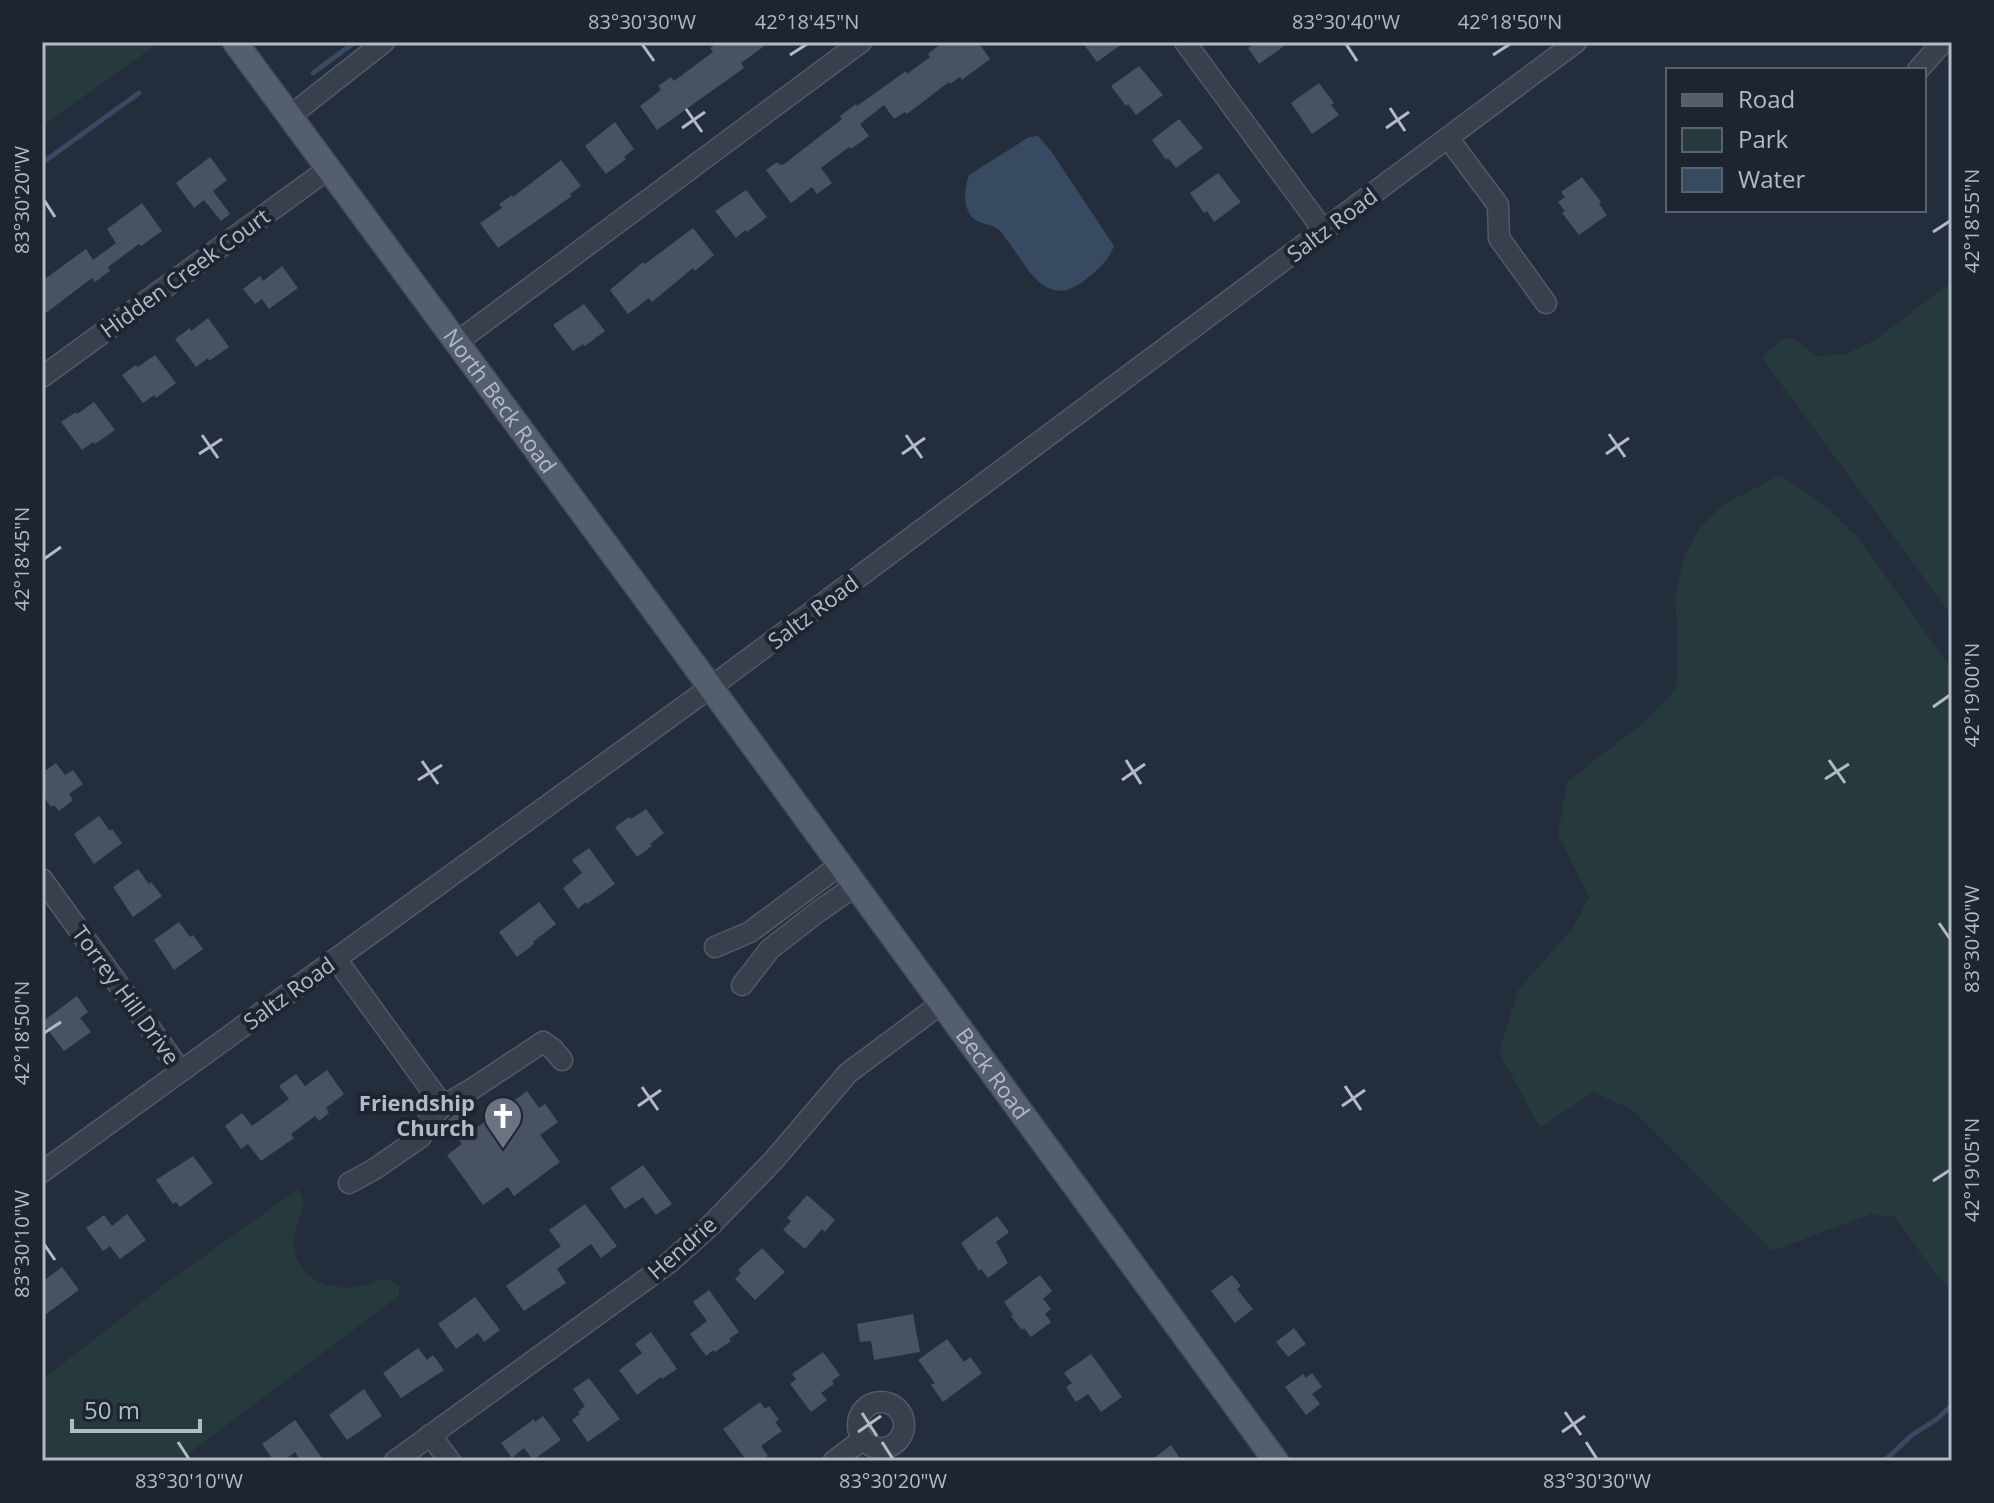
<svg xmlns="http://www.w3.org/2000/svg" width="1994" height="1503" viewBox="0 0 1994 1503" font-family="'Open Sans',sans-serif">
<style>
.green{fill:#26393c}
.water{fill:#384962}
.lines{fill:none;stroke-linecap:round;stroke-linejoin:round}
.stream{stroke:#384962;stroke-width:5}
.building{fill:#485262}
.minor-casing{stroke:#535a66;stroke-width:23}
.major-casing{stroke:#414954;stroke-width:27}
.minor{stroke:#37404c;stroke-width:20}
.major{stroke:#555e6c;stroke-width:24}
.ticks{fill:none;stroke:#b3bac7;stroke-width:3}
.labels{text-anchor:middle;stroke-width:8;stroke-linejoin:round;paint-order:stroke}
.street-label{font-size:22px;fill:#b3bac7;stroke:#1d2530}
.poi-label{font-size:22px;font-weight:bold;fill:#b3bac7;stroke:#1d2530;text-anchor:end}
.neatline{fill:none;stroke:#b3bac7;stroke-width:3}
.ticks-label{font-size:20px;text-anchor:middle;fill:#b3bac7}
</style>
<rect width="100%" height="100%" fill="#242d3b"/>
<g class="green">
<path d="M 42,42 L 160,42 L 42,126 Z"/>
<path d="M 1952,281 L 1952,616 L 1762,358 L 1781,340 L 1791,337 L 1817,356 L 1846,354 L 1877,339 Z"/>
<path d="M 1780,475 L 1824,505 L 1859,539 L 1952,670 L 1952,1293 L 1930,1266 L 1895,1217 L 1871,1214 L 1772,1251 L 1633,1110 L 1593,1092 L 1540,1128 L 1499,1052 L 1518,990 L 1573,928 L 1589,897 L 1558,834 L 1567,782 L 1640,725 L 1676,689 L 1678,642 L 1675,599 L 1684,556 L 1700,528 L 1723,505 Z"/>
<path d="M 298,1189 C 299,1192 303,1199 303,1201 C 303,1213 296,1226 294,1238 C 292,1260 307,1280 328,1285 C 348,1290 365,1287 383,1278 L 390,1280 L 399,1287 L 399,1296 L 179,1461 L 42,1461 L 42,1380 L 165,1284 Z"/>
</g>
<path class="water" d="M 1038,136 L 1051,151 L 1114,246 C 1108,262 1095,273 1081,283 C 1044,308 1027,266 1007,240 C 1004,237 1003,233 999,230 C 989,222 975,226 968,211 C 963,199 965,187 969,175 L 1029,137 Z"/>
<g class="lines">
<g class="stream">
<path d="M 313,73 L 355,42"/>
<path d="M 42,163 L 139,93"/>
<path d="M 1884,1461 L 1912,1435 L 1937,1419 L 1952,1405"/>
</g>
</g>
<g class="building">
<path d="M 719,42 L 770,42 L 741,63 L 744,68 L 657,130 L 640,106 L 661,90 L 658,86 L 671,77 L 674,81 L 713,52 L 710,48 Z"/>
<path d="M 943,42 L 978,42 L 990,59 L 962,80 L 960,77 L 950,84 L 949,82 L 907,114 L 905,112 L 894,119 L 884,105 L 860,124 L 869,136 L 851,149 L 849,147 L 821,168 L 832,183 L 817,194 L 812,187 L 791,203 L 766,170 L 777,162 L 780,165 L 782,164 L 783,165 L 842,119 L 840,116 L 856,104 L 857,106 L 906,71 L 907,74 L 930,57 L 928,54 Z"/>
<path d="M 1082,42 L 1125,42 L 1097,62 Z"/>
<path d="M 1256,42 L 1290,42 L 1259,64 L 1248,48 Z"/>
<path d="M 1139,66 L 1163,95 L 1136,115 L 1128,104 L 1126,106 L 1111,86 Z"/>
<path d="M 1319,83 L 1334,103 L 1331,105 L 1339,115 L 1312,134 L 1291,103 Z"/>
<path d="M 1179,119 L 1203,148 L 1176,168 L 1168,158 L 1166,160 L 1152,140 Z"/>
<path d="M 615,122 L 634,149 L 624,157 L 626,159 L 606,174 L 585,146 Z"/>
<path d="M 210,157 L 227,180 L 213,191 L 230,214 L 221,221 L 204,200 L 194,208 L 176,183 Z"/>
<path d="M 561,160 L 581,186 L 570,194 L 572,196 L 498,248 L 480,223 L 502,208 L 499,204 L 512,195 L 513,197 Z"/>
<path d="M 1218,173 L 1241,202 L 1214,222 L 1207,211 L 1204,213 L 1190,193 Z"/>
<path d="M 1582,177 L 1601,202 L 1599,204 L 1607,215 L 1579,235 L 1562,213 L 1565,211 L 1558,202 L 1565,197 L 1561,192 Z"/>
<path d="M 746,190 L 767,217 L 747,232 L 745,230 L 736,238 L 715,211 Z"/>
<path d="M 142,203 L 162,231 L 141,246 L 139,244 L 108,267 L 110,271 L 95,282 L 92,278 L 42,316 L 42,281 L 86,249 L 93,260 L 116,243 L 107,229 Z"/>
<path d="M 693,228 L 714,255 L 695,271 L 693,268 L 652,302 L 649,298 L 628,314 L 610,290 L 643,262 L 645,264 Z"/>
<path d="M 282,266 L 298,288 L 269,309 L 262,299 L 255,304 L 243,289 L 260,276 L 263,281 Z"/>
<path d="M 584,304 L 605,331 L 585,346 L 583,344 L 573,351 L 553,325 Z"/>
<path d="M 208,318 L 229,347 L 209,361 L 208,358 L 196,367 L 175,339 L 190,328 L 191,331 Z"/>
<path d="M 155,355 L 176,383 L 156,398 L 154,395 L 143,403 L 122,375 L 136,365 L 138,367 Z"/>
<path d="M 94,402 L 115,430 L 95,444 L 93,442 L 82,450 L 61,422 L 76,412 L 77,414 Z"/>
<path d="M 56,763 L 65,775 L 73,770 L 83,784 L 69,794 L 73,800 L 59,811 L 54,805 L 51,807 L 42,794 L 42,773 Z"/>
<path d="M 646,809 L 664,833 L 650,844 L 652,846 L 637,857 L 615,827 L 629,817 L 631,819 Z"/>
<path d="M 99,816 L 110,831 L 112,829 L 122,843 L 94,864 L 74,834 Z"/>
<path d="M 589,848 L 615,884 L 587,904 L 586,902 L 578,909 L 563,888 L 582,873 L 572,860 Z"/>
<path d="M 138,869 L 149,884 L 151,882 L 162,896 L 133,917 L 113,887 Z"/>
<path d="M 539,902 L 556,924 L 533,942 L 534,944 L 517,957 L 499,932 Z"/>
<path d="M 179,922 L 190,937 L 193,935 L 203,949 L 174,970 L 154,940 Z"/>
<path d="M 77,996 L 88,1012 L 80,1018 L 91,1032 L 64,1051 L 42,1022 Z"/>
<path d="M 327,1070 L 344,1094 L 326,1108 L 329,1113 L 319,1121 L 315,1116 L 291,1134 L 294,1138 L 261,1161 L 248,1144 L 241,1149 L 225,1126 L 242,1113 L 252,1126 L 289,1099 L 279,1086 L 296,1074 L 305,1086 Z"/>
<path d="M 527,1091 L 539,1108 L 545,1104 L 558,1122 L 540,1135 L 560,1162 L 514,1196 L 508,1187 L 483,1205 L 447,1155 L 462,1144 L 446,1121 L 458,1112 L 472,1131 Z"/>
<path d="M 193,1156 L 213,1183 L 180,1207 L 176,1202 L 173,1204 L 156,1180 Z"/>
<path d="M 643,1165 L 672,1204 L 656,1215 L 643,1197 L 625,1209 L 610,1188 Z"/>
<path d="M 807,1195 L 835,1220 L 825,1232 L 822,1229 L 805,1249 L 783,1230 L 791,1221 L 787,1218 Z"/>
<path d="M 585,1204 L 617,1246 L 601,1258 L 591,1244 L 557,1269 L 566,1283 L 524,1311 L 506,1286 L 561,1246 L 549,1230 Z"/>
<path d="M 127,1214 L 146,1240 L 120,1259 L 110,1246 L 103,1251 L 86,1228 L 104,1215 L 112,1226 Z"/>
<path d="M 997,1216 L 1009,1232 L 996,1242 L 1008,1263 L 988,1278 L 981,1269 L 979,1271 L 961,1243 Z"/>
<path d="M 762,1248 L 785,1272 L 755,1300 L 735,1279 L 741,1273 L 738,1270 Z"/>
<path d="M 62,1267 L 79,1290 L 42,1317 L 42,1282 Z"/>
<path d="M 1040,1275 L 1052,1291 L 1043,1299 L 1051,1309 L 1045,1314 L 1051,1322 L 1031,1337 L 1024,1328 L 1022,1330 L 1011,1316 L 1013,1315 L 1004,1302 Z"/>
<path d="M 1232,1275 L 1241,1286 L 1237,1289 L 1253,1309 L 1235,1323 L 1211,1291 Z"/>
<path d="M 709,1290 L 739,1332 L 729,1339 L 731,1341 L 715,1352 L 713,1350 L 706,1356 L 690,1334 L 707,1321 L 693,1302 Z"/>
<path d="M 475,1297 L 500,1330 L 484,1342 L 478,1333 L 456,1349 L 438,1324 Z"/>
<path d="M 913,1314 L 920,1352 L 874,1360 L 871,1341 L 860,1342 L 857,1324 Z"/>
<path d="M 1294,1328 L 1306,1344 L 1288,1357 L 1276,1342 Z"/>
<path d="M 651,1332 L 677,1369 L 662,1379 L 661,1377 L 637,1395 L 619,1370 L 642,1353 L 635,1344 Z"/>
<path d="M 947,1339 L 964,1362 L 970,1357 L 982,1373 L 943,1402 L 931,1385 L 935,1383 L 918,1360 Z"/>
<path d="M 418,1348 L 427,1360 L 433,1355 L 444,1370 L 401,1398 L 383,1373 Z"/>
<path d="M 823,1352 L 840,1375 L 832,1381 L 834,1384 L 821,1393 L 827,1400 L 811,1412 L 790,1384 L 796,1379 L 792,1374 Z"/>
<path d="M 1091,1354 L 1122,1397 L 1101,1412 L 1088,1394 L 1076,1402 L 1066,1387 L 1072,1383 L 1064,1373 Z"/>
<path d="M 1312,1373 L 1322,1387 L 1312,1394 L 1320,1404 L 1306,1415 L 1285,1387 L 1303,1374 L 1306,1378 Z"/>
<path d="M 589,1378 L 620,1419 L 588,1442 L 572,1420 L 580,1414 L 578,1412 L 585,1406 L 573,1389 Z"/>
<path d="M 364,1389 L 382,1416 L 347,1440 L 329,1415 Z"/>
<path d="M 760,1402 L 765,1409 L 769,1406 L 779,1420 L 775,1422 L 782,1431 L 761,1446 L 768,1456 L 760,1461 L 747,1461 L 723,1429 Z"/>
<path d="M 543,1416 L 561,1440 L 533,1460 L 524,1448 L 512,1458 L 501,1443 L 534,1419 L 535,1422 Z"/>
<path d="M 295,1420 L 324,1461 L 301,1461 L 295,1452 L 283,1461 L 274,1461 L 262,1444 Z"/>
<path d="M 1171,1445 L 1182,1461 L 1150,1461 Z"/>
</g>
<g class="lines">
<defs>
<g id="minor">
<path d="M 1185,42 L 1324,231"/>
<path d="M 1918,70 L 1943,42"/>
<path d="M 290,116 L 384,42"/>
<path d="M 1448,138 L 1498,205 L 1499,238 L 1546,303"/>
<path d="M 457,342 L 861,42"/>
<path d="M 42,377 L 328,169"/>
<path d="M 42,879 L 181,1071"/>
<path d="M 715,947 L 750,932 L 840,865"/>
<path d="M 336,959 L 443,1106"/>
<path d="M 742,985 L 770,949 L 819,911 L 855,886"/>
<path d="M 42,1172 L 711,687 L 1576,42"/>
<path d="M 349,1183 L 373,1170 L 421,1137 L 426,1123 L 443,1106 L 472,1089 L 543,1042 L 553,1049 L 562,1060"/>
<circle cx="881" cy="1425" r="23"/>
<path d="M 430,1435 L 450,1461"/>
<path d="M 395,1461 L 670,1262 L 711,1225 L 774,1160 L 848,1073 L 942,1003"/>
<path d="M 834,1461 L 862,1440"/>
</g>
<g id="major">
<path id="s1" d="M 235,42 L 638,588 L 1276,1461"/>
</g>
</defs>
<use href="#minor" class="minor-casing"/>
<use href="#major" class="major-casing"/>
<use href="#minor" class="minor"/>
<use href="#major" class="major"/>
</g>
<path class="ticks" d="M 642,44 L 654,61M 1346,44 L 1357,61M 790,55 L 807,44M 1493,55 L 1510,44M 1390,108 L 1405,131M 686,109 L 702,132M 682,128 L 705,112M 1386,128 L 1409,112M 44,200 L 55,217M 1933,232 L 1950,221M 1609,434 L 1625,457M 202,435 L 218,458M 906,435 L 922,458M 199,454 L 222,439M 902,454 L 925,438M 1606,454 L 1629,438M 44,559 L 61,547M 1933,707 L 1950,695M 1126,760 L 1141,784M 1829,760 L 1845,783M 422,761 L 438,784M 1825,779 L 1849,764M 418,780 L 442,765M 1122,780 L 1145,764M 1939,923 L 1950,939M 44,1033 L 61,1022M 1345,1086 L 1361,1110M 642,1087 L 658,1110M 638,1106 L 661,1090M 1342,1106 L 1365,1090M 1933,1181 L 1950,1170M 44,1244 L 55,1260M 1565,1412 L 1581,1435M 862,1413 L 877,1436M 858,1432 L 881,1416M 1562,1432 L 1585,1416M 178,1442 L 189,1459M 882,1442 L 893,1459M 1586,1442 L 1597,1459"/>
<defs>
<symbol id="church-pin" viewBox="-11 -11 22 30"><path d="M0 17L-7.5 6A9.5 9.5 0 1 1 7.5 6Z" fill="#6b7280" stroke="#1d2530"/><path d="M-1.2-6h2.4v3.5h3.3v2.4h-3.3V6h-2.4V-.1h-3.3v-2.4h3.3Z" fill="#fff"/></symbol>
</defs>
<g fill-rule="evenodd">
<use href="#church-pin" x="481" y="1094" width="44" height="60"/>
</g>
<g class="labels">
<g class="street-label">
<text transform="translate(1332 225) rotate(-37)" y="8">Saltz Road</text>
<text transform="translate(185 273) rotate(-36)" y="8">Hidden Creek Court</text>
<text dy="8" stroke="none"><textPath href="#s1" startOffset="446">North Beck Road</textPath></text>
<text transform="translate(813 612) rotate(-37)" y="8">Saltz Road</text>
<text transform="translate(289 993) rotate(-36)" y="8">Saltz Road</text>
<text transform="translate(126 995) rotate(54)" y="8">Torrey Hill Drive</text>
<text dy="8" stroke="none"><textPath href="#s1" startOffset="1280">Beck Road</textPath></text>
<text transform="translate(682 1248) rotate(-41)" y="8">Hendrie</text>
</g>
<g class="poi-label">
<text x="475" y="1111">Friendship<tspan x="475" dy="25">Church</tspan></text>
</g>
</g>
<rect width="1994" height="1503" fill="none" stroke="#1d2530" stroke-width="88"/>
<rect x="1666" y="68" width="260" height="144" fill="#1d2530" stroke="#59616c" stroke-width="2"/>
<rect x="1682" y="94" width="40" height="12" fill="#555e6c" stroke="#59616c" stroke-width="2"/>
<text x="1738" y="108" font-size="24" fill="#b3bac7">Road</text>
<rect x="1682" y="128" width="40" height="24" fill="#26393c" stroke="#59616c" stroke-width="2"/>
<text x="1738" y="148" font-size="24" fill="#b3bac7">Park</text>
<rect x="1682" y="168" width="40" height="24" fill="#384962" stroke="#59616c" stroke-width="2"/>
<text x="1738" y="188" font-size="24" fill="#b3bac7">Water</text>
<path d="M72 1419v12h128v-12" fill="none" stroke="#b3bac7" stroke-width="4"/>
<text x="84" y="1419" font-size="24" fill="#b3bac7" stroke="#1d2530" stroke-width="6" paint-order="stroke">50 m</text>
<rect x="44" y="44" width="1906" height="1415" class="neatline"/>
<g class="ticks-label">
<text x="642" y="29">83°30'30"W</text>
<text x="807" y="29">42°18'45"N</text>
<text x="1346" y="29">83°30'40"W</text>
<text x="1510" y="29">42°18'50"N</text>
<text transform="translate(22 200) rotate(-90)" y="7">83°30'20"W</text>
<text transform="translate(1972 221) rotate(-90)" y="7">42°18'55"N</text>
<text transform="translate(22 559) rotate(-90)" y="7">42°18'45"N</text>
<text transform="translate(1972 695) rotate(-90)" y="7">42°19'00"N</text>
<text transform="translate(1972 939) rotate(-90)" y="7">83°30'40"W</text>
<text transform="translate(22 1033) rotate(-90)" y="7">42°18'50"N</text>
<text transform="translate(1972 1170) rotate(-90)" y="7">42°19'05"N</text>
<text transform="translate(22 1244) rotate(-90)" y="7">83°30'10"W</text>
<text x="189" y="1488">83°30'10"W</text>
<text x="893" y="1488">83°30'20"W</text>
<text x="1597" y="1488">83°30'30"W</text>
</g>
</svg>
